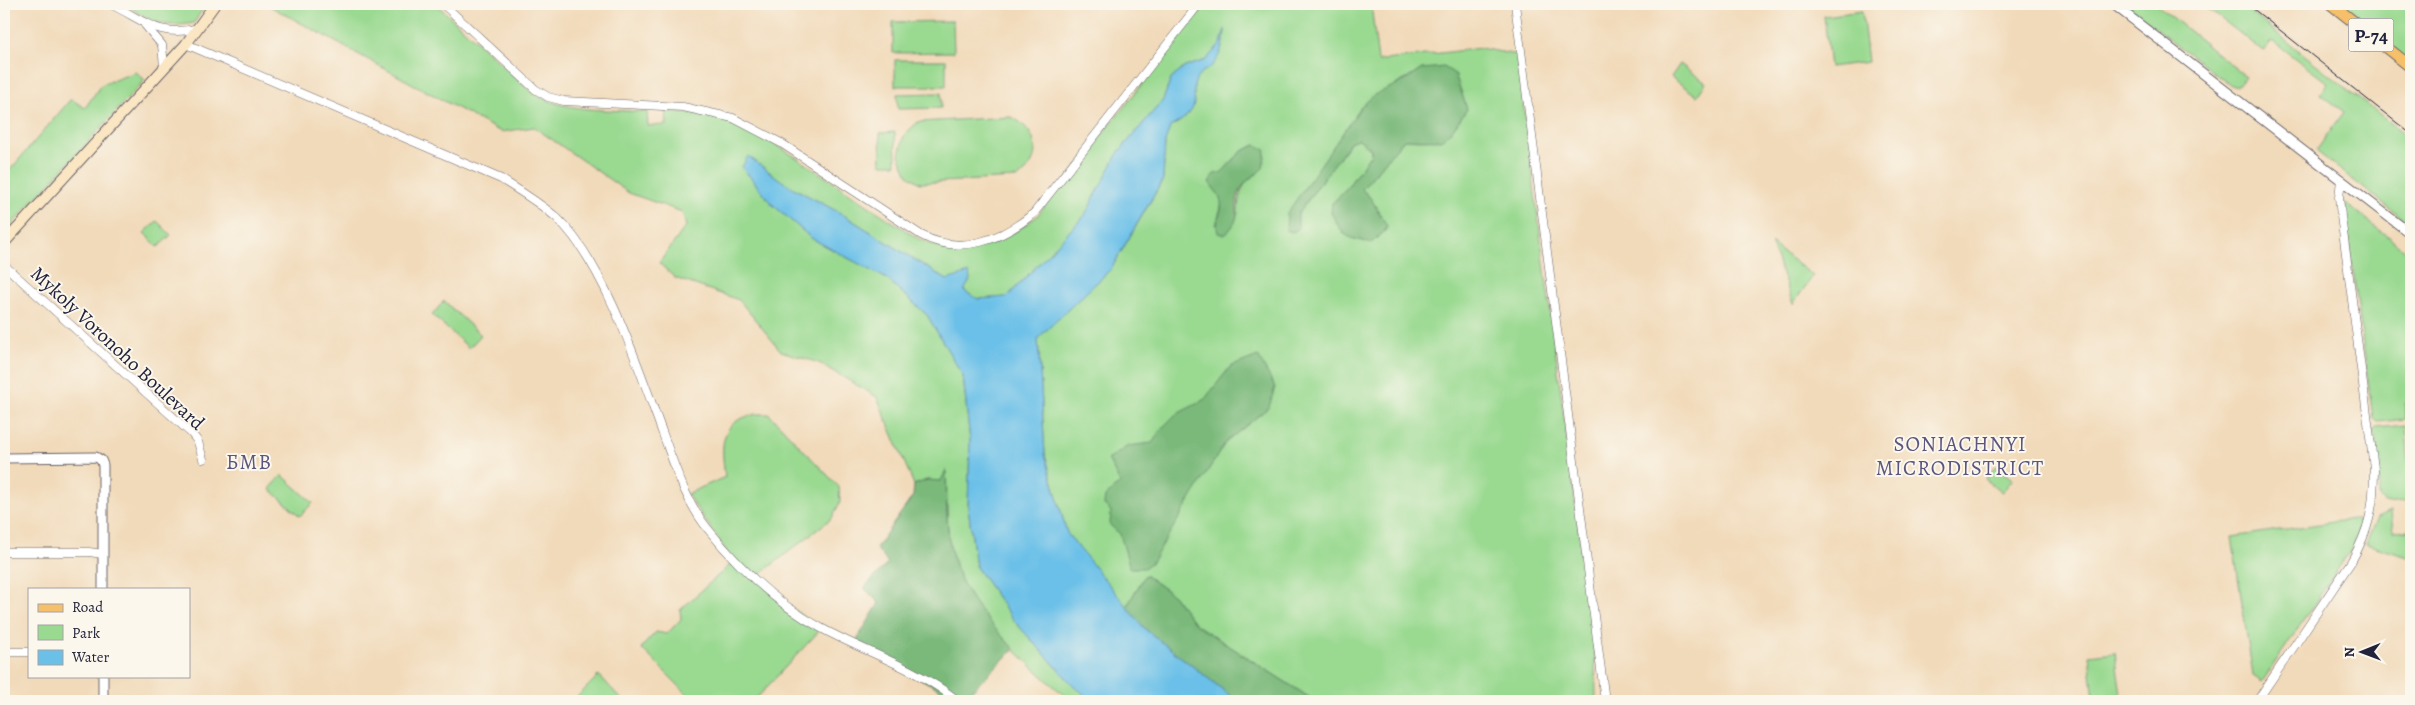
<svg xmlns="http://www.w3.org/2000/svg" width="2415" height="705" viewBox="0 0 2415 705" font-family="Alegreya,serif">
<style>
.green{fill:#99d990;stroke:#5e7e66;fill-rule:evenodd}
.forest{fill:#7ab97a;stroke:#4e6e5a}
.water{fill:#6bc0e8;stroke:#467192}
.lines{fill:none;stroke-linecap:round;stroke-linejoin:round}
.minor-casing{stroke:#6a6267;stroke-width:9}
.tertiary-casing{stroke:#6a6267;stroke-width:11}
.secondary-casing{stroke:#6a6267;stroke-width:12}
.primary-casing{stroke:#6a6267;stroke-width:13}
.minor{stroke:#fff;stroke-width:8}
.tertiary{stroke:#fff;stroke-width:9}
.secondary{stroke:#fbe6c4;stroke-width:10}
.primary{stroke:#f6c06b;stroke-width:11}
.tram{stroke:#22223b;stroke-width:1}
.labels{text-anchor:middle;stroke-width:4;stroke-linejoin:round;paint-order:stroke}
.shield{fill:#fbf7ec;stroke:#636270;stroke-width:1}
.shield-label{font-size:19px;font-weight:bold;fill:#22223b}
.street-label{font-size:20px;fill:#22223b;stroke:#fbf7ec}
.neighbourhood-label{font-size:21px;letter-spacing:1px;fill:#5c567f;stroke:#fbf7ec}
</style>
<rect width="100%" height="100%" fill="#fbf7ec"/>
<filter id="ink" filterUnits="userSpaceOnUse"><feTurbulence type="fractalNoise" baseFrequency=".02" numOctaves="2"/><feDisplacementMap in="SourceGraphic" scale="10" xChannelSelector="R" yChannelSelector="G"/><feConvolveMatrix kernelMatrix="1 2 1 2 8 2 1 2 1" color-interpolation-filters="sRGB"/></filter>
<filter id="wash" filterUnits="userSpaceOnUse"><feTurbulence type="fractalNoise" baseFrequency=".0096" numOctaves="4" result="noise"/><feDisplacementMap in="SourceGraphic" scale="20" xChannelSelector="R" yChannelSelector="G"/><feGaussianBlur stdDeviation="1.12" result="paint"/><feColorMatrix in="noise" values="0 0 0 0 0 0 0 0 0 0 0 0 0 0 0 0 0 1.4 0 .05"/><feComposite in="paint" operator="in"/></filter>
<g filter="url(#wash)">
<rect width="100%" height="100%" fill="#f1daba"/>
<g class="green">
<path d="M 125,4 L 206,4 L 194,23 C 162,29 150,21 125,4 Z"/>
<path d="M 266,4 L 436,4 L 533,93 C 566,113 609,109 647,112 L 648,126 L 667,125 L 666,112 C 728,108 784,149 833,182 C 861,201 890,220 919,239 C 960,260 1004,243 1037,216 L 1206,4 L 1371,4 L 1378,61 L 1480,48 L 1517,55 L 1595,656 L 1596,701 L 1315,701 L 1195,624 L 1173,595 L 1145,575 L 1126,608 L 1067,533 L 1045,454 L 1038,338 L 1111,269 L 1163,180 L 1165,142 L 1170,127 C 1211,106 1183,93 1200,74 C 1203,71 1207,70 1210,67 C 1219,59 1221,44 1225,32 L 1221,43 L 1206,60 L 1185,67 L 1171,79 L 1163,100 L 1118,153 L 1085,215 L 1007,297 L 978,299 L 964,291 L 970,280 L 947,280 L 842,214 L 786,184 L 748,157 L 742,167 L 772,204 L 811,238 L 887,279 L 927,315 L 963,376 L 970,441 L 968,507 L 976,567 L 1015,622 L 1072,684 L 1092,701 L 1070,701 C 1026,660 971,619 953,559 C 945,531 948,499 946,471 L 941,481 L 927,480 L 914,485 L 877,397 L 819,363 L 781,351 L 739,300 L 675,278 L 659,263 L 686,226 L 682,212 L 629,193 L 534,127 L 501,132 ZM 1422,69 L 1455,74 L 1467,109 C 1447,139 1440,142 1404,139 L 1362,189 L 1371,199 L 1387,226 L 1385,231 L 1370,243 C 1343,237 1336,231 1332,203 L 1344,192 L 1371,154 L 1371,150 L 1359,139 L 1351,141 L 1298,214 L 1360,108 C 1378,92 1402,83 1422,69 ZM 1256,145 L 1257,174 C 1241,183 1238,196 1238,214 L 1216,225 L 1222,203 L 1219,194 L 1222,172 L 1242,151 Z"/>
<path d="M 2125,4 L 2156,4 L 2245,76 L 2237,86 L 2231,86 Z"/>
<path d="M 2202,4 L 2240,4 L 2411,139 L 2411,225 L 2316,151 L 2344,112 L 2321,94 L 2328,83 L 2272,41 L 2263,51 Z"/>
<path d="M 2331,4 L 2411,4 L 2411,67 Z"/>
<path d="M 1862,11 L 1868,62 L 1830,67 L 1824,16 Z"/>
<path d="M 953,21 L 954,52 L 893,53 L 893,22 Z"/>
<rect x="895" y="60" width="51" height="26"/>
<path d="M 1680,64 L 1706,83 L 1697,96 L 1671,77 Z"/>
<path d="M 136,72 L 145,80 L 4,233 L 4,177 L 71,99 L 85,108 L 101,85 Z"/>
<path d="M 941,93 L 941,108 L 898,109 L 897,94 Z"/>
<path d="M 1011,117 C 1038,129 1045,161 1017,178 L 920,183 L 908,175 L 899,155 L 904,135 L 918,122 Z"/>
<path d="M 895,132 L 896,164 L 881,164 L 880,133 Z"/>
<path d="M 2344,202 L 2411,255 L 2411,401 L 2405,402 L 2406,419 L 2378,422 L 2373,418 Z"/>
<path d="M 157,221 L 171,235 L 158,247 L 144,233 Z"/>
<path d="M 1771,243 L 1813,276 L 1793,304 Z"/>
<path d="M 444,301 L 481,335 L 469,348 L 432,315 Z"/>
<path d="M 757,414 L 769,414 L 839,487 L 840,502 L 832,518 L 754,579 L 727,552 L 687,494 L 725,477 C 721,445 718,421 757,414 Z"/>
<path d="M 2406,425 L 2411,501 L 2388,504 L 2383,502 L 2379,497 L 2379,467 L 2374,431 L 2377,428 Z"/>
<path d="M 1996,466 L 2013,479 L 2002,492 L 1985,479 Z"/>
<path d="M 282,475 L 313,503 L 300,516 L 270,489 Z"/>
<path d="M 2391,511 L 2393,531 L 2411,530 L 2411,558 L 2366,544 L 2377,517 Z"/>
<path d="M 2353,519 L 2361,522 L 2354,545 L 2262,682 L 2253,676 L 2232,537 Z"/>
<path d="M 732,563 L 737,564 L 820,630 L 754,701 L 694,701 L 641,648 L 656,632 L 667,634 L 681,619 L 680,610 Z"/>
<path d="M 2115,652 L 2121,695 L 2094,699 L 2089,655 Z"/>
<path d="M 599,675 L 623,701 L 573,701 Z"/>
</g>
<g class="forest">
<path d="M 1444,67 L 1455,74 L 1467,109 L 1451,132 L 1441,140 L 1404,139 L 1362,189 L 1371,199 L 1387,226 L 1385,231 L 1371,243 L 1351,238 L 1343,233 L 1331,213 L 1332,203 L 1344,192 L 1371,154 L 1371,149 L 1359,139 L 1351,141 L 1302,208 L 1298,214 L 1298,229 L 1293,232 L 1286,230 L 1287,213 L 1360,108 L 1374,95 L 1406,80 L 1422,69 Z"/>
<path d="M 1256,145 L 1266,150 L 1263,168 C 1255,176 1245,180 1240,191 C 1231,210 1246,214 1225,235 L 1218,233 C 1214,221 1223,213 1221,202 C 1220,194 1213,189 1209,182 L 1214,174 L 1222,172 L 1242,151 Z"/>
<path d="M 1258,356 L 1275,387 L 1269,407 L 1225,443 L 1152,562 L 1144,568 L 1130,568 L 1120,534 L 1110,525 L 1111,511 L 1104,505 L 1105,497 L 1120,483 L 1108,459 L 1128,446 L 1152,443 L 1164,426 L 1175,415 L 1204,400 L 1230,367 Z"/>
<path d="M 946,470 C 947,499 945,530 953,558 C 963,595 989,622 1014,649 L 961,701 L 855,643 L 879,603 L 864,588 L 888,563 L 876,548 L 913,496 L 914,485 L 927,480 L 941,481 Z"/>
<path d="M 1145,575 L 1173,595 L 1195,624 L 1315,701 L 1237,701 L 1145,629 L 1126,608 Z"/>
</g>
<path class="water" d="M 1225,29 C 1224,43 1221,57 1210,68 C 1207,70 1202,71 1200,74 C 1183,94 1212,105 1170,127 L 1165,142 L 1163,179 L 1111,269 L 1038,338 L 1045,454 L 1067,533 L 1145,629 L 1237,701 L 1092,701 L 1072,684 L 1015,622 L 976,567 L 968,507 L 970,441 L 963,376 L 927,315 L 887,279 L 811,238 L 772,204 L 742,167 L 748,156 L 786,184 L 842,214 L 947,280 L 969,273 L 970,280 L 964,291 L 978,299 L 1007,297 L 1085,215 L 1118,153 L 1163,100 L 1171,79 L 1185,67 L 1206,60 L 1221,43 Z"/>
</g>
<g filter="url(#ink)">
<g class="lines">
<defs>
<g id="minor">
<path d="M 110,4 C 143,19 158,39 198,28"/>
<path d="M 443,4 L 535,89 L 548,97 L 564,101 L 683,107 L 733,118 L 781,143 L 921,235 C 960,256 1002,240 1034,213 L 1199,4"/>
<path d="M 1515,4 L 1605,701"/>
<path d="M 145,25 L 162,45 L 164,67"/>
<path d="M 186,44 L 501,179 C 520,191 540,203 557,218 C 605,263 640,372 663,434 C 675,467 686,502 708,529 C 740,569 777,604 821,628 C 867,653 917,668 958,701"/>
<path d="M 4,265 L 192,434 L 198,442 L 203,459"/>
<path d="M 4,552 L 89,552 L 103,554"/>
<path d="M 4,652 L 29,652"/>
<path d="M 2257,701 L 2351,562 C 2370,529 2374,506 2374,468 L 2341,216 L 2339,197 L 2341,180"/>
</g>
<g id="tertiary">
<path d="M 2113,4 L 2411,234"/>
<path d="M 4,458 L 96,457 L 101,460 L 103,465 L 103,589"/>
<path d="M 103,701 L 103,676"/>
</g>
<path id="secondary" d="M 4,243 L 186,44 L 215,4"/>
<path id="primary" d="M 2331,4 L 2411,67"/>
</defs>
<use href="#minor" class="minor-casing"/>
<use href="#tertiary" class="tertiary-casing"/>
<use href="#secondary" class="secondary-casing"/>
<use href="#primary" class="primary-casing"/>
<use href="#minor" class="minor"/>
<use href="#tertiary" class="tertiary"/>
<use href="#secondary" class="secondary"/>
<use href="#primary" class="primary"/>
<path class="tram" d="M 2247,4 L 2411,134"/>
</g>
</g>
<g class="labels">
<rect class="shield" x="2348.5" y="18.5" width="45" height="33" rx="4"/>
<g class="shield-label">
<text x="2371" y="42">Р-74</text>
</g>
<g class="street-label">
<text transform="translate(118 348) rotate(43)" y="7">Mykoly Voronoho Boulevard</text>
</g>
<g class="neighbourhood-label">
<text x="1960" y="451">SONIACHNYI<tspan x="1960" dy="24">MICRODISTRICT</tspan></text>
<text x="249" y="469">БМВ</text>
</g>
</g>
<rect width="2415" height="705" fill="none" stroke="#fbf7ec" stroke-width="20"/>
<rect x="28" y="588" width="162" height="90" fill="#fbf7ec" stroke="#a4a2a5"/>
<rect x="38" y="604" width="25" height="8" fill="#f6c06b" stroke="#a4a2a5"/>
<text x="72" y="612" font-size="15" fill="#22223b">Road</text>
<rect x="38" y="625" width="25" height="15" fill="#99d990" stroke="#a4a2a5"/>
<text x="72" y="638" font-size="15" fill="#22223b">Park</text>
<rect x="38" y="650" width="25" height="15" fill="#6bc0e8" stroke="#a4a2a5"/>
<text x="72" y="662" font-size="15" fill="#22223b">Water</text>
<g transform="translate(2362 652) rotate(269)" stroke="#fbf7ec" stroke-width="4" paint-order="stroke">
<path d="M0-4L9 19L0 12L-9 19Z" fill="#22223b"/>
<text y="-8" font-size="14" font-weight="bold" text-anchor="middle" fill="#22223b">N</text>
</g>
</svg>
